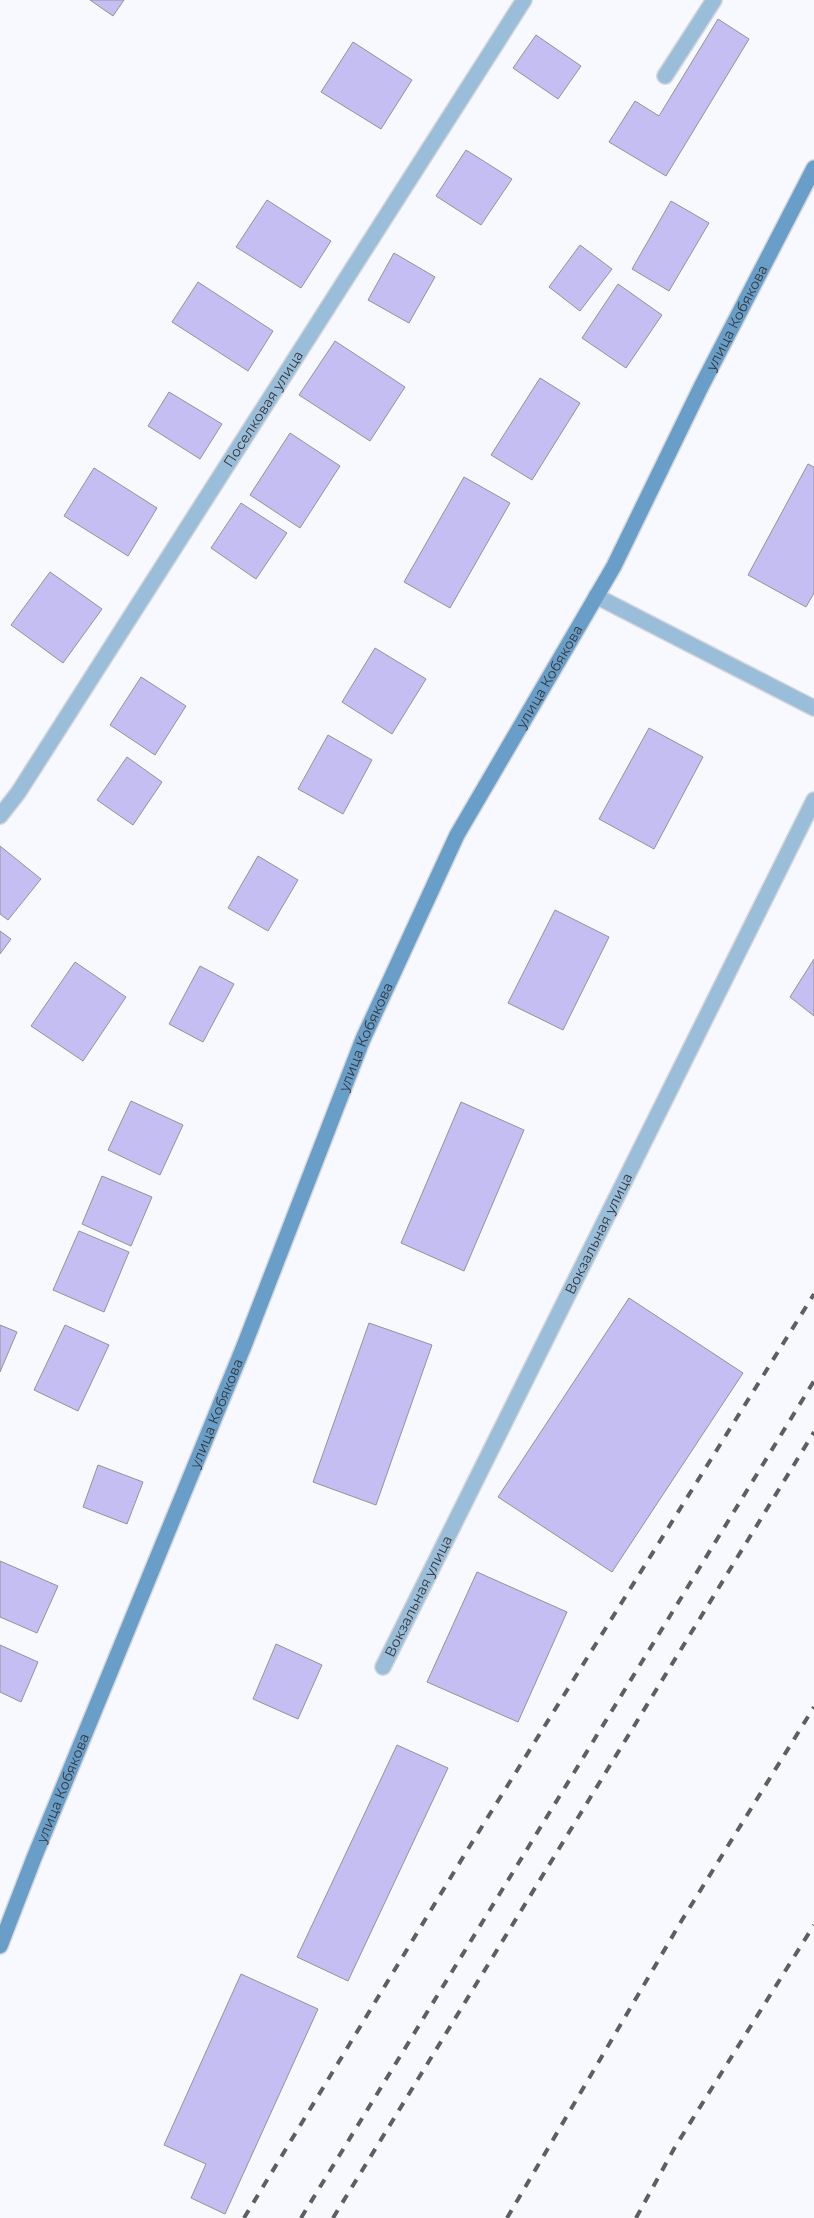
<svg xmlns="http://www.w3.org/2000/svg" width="814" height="2218" viewBox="0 0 814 2218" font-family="Montserrat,sans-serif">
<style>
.building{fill:#c4bef3;stroke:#939398}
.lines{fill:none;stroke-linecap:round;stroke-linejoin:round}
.lane-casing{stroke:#d4d6db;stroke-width:18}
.street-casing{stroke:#d4d6db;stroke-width:18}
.secondary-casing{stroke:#d4d6db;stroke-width:18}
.lane{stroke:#9abdd9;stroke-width:15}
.street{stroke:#9abdd9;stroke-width:15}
.secondary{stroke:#699ec8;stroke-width:15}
.rail{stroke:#5e5f62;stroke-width:4;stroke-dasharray:9 9;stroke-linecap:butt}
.labels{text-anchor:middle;stroke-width:4;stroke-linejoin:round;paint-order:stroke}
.street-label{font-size:14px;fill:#363739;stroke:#fff}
</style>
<rect width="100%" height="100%" fill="#f7f9fe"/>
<g class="building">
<path d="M 90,0 L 124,0 L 113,16 Z"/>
<path d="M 718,19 L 749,39 L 666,176 L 609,142 L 635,101 L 659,116 Z"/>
<path d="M 536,35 L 581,66 L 558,99 L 513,68 Z"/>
<path d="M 353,42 L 412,80 L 381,129 L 321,92 Z"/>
<path d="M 466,150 L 512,179 L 481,225 L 436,196 Z"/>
<path d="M 267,200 L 331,241 L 301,288 L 236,247 Z"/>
<path d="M 671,201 L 709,223 L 669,291 L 632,269 Z"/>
<path d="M 580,245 L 612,269 L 580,311 L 549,287 Z"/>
<path d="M 394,253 L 435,277 L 409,323 L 368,300 Z"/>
<path d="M 198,282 L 273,331 L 248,371 L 172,322 Z"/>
<path d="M 618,284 L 662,315 L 626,368 L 582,338 Z"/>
<path d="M 335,341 L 405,387 L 370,441 L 299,395 Z"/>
<path d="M 540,378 L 580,403 L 532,480 L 491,455 Z"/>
<path d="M 169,392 L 222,424 L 200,459 L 148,426 Z"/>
<path d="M 290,433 L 340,466 L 300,528 L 250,495 Z"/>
<path d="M 808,464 L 814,467 L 814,593 L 806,607 L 748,575 Z"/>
<path d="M 94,468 L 157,508 L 128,556 L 64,516 Z"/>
<path d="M 464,477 L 510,503 L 450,608 L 404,582 Z"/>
<path d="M 241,503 L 287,533 L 256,579 L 211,548 Z"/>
<path d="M 50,572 L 102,609 L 63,663 L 11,625 Z"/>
<path d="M 375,648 L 426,679 L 392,734 L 342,702 Z"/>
<path d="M 141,677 L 186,706 L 155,755 L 110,725 Z"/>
<path d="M 649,728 L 703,757 L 654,849 L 599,819 Z"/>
<path d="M 328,735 L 372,760 L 343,814 L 298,789 Z"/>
<path d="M 127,757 L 162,782 L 133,825 L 97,800 Z"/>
<path d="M 0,846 L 41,879 L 8,920 L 0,914 Z"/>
<path d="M 258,856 L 298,880 L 268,931 L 228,908 Z"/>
<path d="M 555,910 L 609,937 L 563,1030 L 508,1003 Z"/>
<path d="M 0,931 L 11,939 L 0,954 Z"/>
<path d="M 814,959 L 814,1016 L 790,997 Z"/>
<path d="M 75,962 L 126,997 L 83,1061 L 31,1026 Z"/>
<path d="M 200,966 L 234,984 L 203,1042 L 169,1024 Z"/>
<path d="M 131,1101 L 183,1125 L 160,1175 L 108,1150 Z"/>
<path d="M 461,1102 L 524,1130 L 464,1271 L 401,1243 Z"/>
<path d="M 102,1176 L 152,1197 L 131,1246 L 82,1224 Z"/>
<path d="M 79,1231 L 129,1252 L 104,1312 L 53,1290 Z"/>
<path d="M 629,1298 L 743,1373 L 612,1572 L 498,1497 Z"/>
<path d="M 369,1323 L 432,1345 L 376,1505 L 313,1482 Z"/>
<path d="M 0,1325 L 17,1332 L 0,1372 Z"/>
<path d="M 65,1325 L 109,1345 L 78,1411 L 34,1390 Z"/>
<path d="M 98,1465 L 143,1482 L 127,1524 L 83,1507 Z"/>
<path d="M 0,1561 L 58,1586 L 37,1633 L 0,1617 Z"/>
<path d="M 477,1572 L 567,1612 L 518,1722 L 427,1682 Z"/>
<path d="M 276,1644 L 322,1665 L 298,1719 L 253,1699 Z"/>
<path d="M 0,1645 L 38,1662 L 21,1702 L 0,1692 Z"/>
<path d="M 397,1745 L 448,1768 L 348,1981 L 297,1957 Z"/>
<path d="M 241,1974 L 318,2009 L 225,2214 L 191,2198 L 206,2164 L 164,2145 Z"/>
</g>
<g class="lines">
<defs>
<path id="lane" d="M 665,76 L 714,0"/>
<g id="street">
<path d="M 596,596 L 814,708"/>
<path id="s1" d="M 0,816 L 18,793 L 524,0"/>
<path id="s2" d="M 383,1667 L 814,800"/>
</g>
<g id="secondary">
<path id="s3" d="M 0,1946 L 34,1858 L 244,1346 L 363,1039 L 457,835 L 614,566 L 701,387 L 814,168"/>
</g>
</defs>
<use href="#lane" class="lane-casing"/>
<use href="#street" class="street-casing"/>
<use href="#secondary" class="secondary-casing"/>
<use href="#lane" class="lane"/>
<use href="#street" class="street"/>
<use href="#secondary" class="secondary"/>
<g class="rail">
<path d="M 244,2218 L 468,1849 L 814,1294"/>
<path d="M 301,2218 L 814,1381"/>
<path d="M 333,2218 L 814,1432"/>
<path d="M 507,2218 L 682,1920 L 814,1707"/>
<path d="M 636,2218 L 675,2147 L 814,1925"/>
</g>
</g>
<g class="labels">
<g class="street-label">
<text dy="5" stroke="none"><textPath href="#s3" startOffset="1790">улица Кобякова</textPath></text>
<text dy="5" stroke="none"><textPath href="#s1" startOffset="485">Поселковая улица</textPath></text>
<text dy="5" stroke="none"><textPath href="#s3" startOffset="1385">улица Кобякова</textPath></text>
<text dy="5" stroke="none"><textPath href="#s3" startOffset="980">улица Кобякова</textPath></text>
<text dy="5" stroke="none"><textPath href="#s2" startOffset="484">Вокзальная улица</textPath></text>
<text dy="5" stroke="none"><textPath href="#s3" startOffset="575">улица Кобякова</textPath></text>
<text dy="5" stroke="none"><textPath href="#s2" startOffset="79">Вокзальная улица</textPath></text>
<text dy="5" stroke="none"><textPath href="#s3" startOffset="170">улица Кобякова</textPath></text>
</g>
</g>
</svg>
